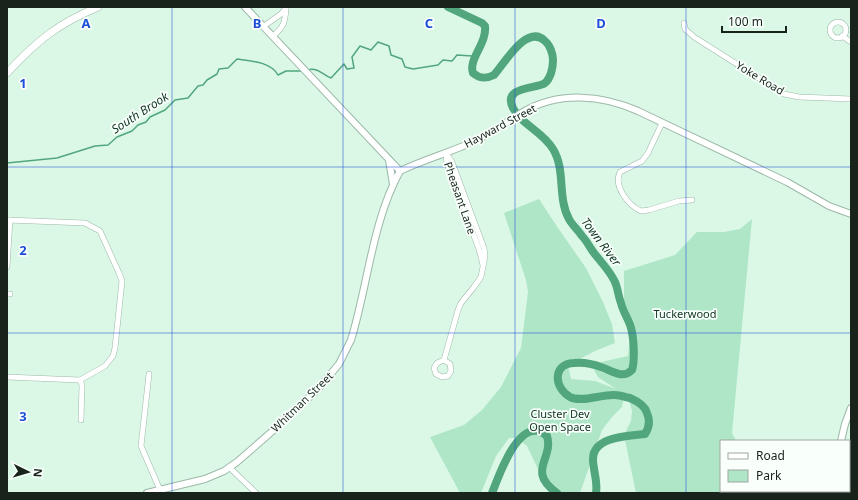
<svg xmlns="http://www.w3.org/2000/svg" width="858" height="500" viewBox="0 0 858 500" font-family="'Noto Sans',sans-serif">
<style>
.green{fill:#aee6c7}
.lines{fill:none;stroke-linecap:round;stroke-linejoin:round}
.stream{stroke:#52a67d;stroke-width:1.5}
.river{stroke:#52a67d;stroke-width:8}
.minor-casing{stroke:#9cb8a8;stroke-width:6}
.tertiary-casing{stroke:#9cb8a8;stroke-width:8}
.secondary-casing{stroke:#9cb8a8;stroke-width:8}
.minor{stroke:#fff;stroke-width:5}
.tertiary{stroke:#fff;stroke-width:6}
.secondary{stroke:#fff;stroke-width:7}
.grid{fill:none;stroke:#1d4ed8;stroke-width:1;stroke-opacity:0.55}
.labels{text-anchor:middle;stroke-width:3.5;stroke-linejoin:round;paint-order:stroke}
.street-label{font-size:11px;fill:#18231c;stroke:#f9fffb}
.park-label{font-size:11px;fill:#0d3321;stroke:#f9fffb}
.water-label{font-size:12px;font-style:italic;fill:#113625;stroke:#f9fffb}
.grid-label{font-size:13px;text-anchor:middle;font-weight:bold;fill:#1d4ed8;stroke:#f9fffb;stroke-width:3.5;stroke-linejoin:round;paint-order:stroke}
</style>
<rect width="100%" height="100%" fill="#dbf8e7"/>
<path class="green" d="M 539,199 L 558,228 L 586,268 L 603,302 L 612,324 L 615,343 L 595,351 L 568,365 L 571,379 L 595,381 L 616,389 L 598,377 L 594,370 L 601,362 L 628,356 L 630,336 L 624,303 L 624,271 L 675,255 L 697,232 L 724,232 L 740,229 L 752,219 L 732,433 L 736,441 L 721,441 L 721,491 L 738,491 L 737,493 L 636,493 L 624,435 L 631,421 L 632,411 L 629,399 L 624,395 L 622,407 L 612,417 L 602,430 L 580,493 L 552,493 L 548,490 L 527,446 L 517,438 L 509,438 L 496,456 L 481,493 L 460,493 L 430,437 L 464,425 L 482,410 L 501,387 L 521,348 L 528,292 L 526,280 L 504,213 Z"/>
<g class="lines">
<g class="stream">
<path d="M 307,70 C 319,67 322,75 331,78 L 344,64 L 347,69 L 354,68 L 352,57 L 360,46 L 371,50 L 378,42 L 389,46 L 391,55 L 402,59 L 405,67 L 413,69 L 438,65 L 443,60 L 452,61 L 457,55 L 472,56 L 475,57"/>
<path d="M 7,163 L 57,158 L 95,146 L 108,145 L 117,137 L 132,131 L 138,125 L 146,122 L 150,117 L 165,110 L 175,100 L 188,98 L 198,86 L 203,85 L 207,80 L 217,74 L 219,69 L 228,68 L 237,59 C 251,61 271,62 278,75 L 286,71 L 303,71"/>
</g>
<g class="river">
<path d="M 448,7 L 482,23 L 485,26 C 487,44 468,59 473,73 C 480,79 486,79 494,75 C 504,64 527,23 545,41 C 550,45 553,54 553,60 C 553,67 551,78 545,83 C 537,89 502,86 513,108 C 522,125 543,132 553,149 C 566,170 557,197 569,219 C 572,225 578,230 582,236 C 587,241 590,248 594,253 C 601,262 609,270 614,280 C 618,287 618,296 621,303 C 623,312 629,320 631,328 C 634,338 635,361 632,370 C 622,380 611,370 601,367 C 593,364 583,362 574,363 C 552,364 554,388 570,397 C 581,403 602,394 615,395 C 620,395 625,397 630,398 C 637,401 645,406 647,413 C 650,420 649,428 645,434 C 630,436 593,436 593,459 C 593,470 598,482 596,493"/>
<path d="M 492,493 C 499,476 520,412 547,436 C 554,459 526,471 557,493"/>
</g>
<defs>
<g id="minor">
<circle cx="838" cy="30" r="8"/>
<path d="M 684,23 L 685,29 L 694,37 L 784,94 L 799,97 L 851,99"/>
<path d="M 264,26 L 281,14 L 286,8"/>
<path d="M 273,36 C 284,27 285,22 286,9"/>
<path d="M 842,36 L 851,42"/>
<path d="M 662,123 L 648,153 L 642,161 L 620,172 C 613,186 628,205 641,211 L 649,210 L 679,201 L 692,200"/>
<path d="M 446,154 L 447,164 L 479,249 L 483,265"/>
<path d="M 7,220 L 85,223 L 100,231 L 119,273 L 122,281 L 115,348 L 113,356 L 105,366 L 80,380 L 7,377"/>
<path d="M 7,267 L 10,220"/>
<path d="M 7,294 L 10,294"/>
<path d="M 444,360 L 437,363 L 434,368 L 436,374 L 442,377 L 448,376 L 451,371 L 450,364 L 444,360 L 458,310 L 461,303 L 474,287 L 481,277 L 485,256 L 484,248 L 452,162 L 446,153"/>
<path d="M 149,374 L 141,446 L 160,490"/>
<path d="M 80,380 L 82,385 L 81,420"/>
<path d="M 229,467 L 256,493"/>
</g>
<g id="tertiary">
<path d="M 245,7 L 400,171 C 425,159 452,152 477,140 C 493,132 508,121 523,112 C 559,91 602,95 638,111 L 787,182 L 829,206 L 851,214"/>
<path d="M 389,160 L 393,184"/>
<path d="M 841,441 L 845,424 L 851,408"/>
<path d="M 147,493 L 205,479 L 224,471 L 237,462 L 276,428 L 319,388 L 339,364 L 351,340 C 368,285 372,222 400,171"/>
<path d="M 834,493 L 834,491"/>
</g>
<path id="secondary" d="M 7,73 C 37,41 57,24 98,7"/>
</defs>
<use href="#minor" class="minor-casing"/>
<use href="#tertiary" class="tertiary-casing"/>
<use href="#secondary" class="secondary-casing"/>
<use href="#minor" class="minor"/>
<use href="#tertiary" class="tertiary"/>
<use href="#secondary" class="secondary"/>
</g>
<path class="grid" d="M 172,7 L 172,493M 343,7 L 343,493M 515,7 L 515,493M 686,7 L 686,493M 7,167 L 851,167M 7,333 L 851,333"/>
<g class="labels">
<g class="street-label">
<text transform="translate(760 78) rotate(31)" y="4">Yoke Road</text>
<text transform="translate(500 126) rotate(-28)" y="4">Hayward Street</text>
<text transform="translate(460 198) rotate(71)" y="4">Pheasant Lane</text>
<text transform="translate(302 402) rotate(-44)" y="4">Whitman Street</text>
</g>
<g class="park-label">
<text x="685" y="318">Tuckerwood</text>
<text x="560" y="418">Cluster Dev<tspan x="560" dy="13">Open Space</tspan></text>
</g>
<g class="water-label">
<text transform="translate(140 113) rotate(-33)" y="4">South Brook</text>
<text transform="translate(601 242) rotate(53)" y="4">Town River</text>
</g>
</g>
<g class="grid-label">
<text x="86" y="28">A</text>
<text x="257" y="28">B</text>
<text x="429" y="28">C</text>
<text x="601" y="28">D</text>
<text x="23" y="88">1</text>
<text x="23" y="255">2</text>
<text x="23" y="421">3</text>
</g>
<rect width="858" height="500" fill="none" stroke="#18231c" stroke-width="16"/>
<rect x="720" y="440" width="130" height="52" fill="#f9fffb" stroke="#9fa7a2"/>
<rect x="728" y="453" width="20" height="6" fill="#ffffff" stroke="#9fa7a2"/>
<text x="756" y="460" font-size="12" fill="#18231c">Road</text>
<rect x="728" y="470" width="20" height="12" fill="#aee6c7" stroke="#9fa7a2"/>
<text x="756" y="480" font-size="12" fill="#18231c">Park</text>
<g transform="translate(28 472) rotate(95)" stroke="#f9fffb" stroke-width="3" paint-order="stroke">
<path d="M0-3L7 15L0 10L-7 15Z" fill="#18231c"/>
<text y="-6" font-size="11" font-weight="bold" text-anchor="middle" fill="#18231c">N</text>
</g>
<path d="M722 26v6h64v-6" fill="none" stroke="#18231c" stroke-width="2"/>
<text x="728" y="26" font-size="12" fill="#18231c" stroke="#f9fffb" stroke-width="3" paint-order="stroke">100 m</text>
</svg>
